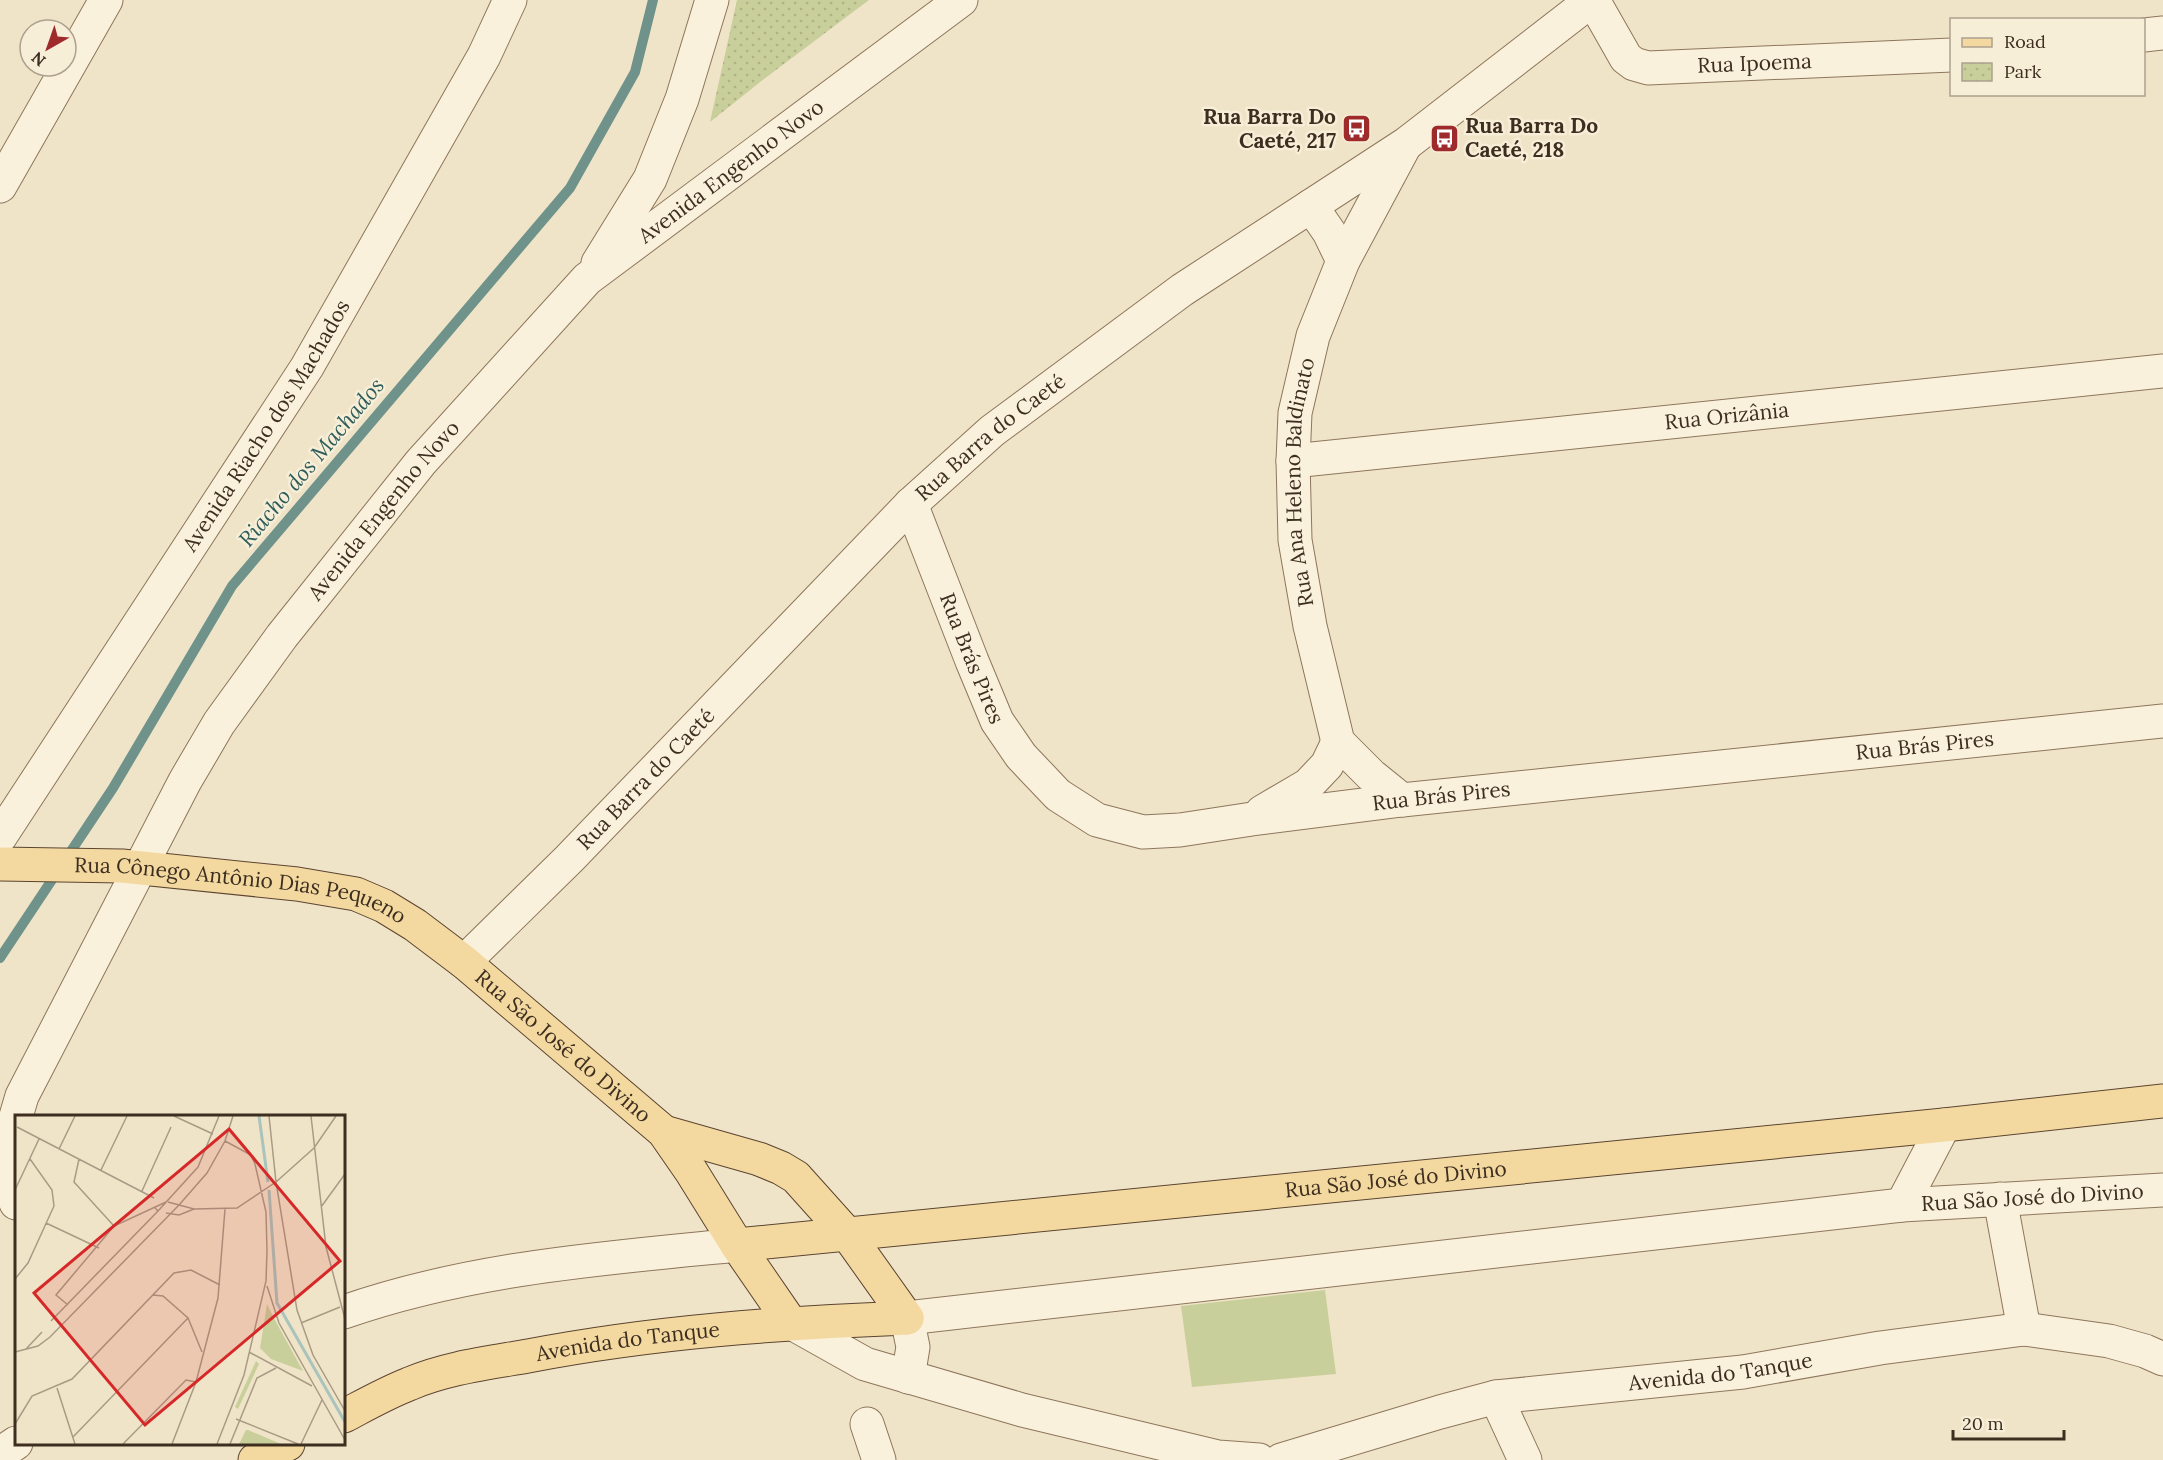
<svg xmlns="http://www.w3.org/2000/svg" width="2163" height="1460" viewBox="0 0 2163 1460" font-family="Lora,serif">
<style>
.grass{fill:#c9cf9b}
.park{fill:url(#park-dots)}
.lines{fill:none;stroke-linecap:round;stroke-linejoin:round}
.stream{stroke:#6f938a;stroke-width:10}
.minor-casing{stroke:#8d765c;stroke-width:35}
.major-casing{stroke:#5b4430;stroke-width:35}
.minor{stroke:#faf1dc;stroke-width:33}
.major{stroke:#f3d9a0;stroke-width:33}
.labels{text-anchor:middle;stroke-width:5;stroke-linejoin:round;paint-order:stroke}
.street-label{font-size:21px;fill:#3d2e20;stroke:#f7eed8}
.poi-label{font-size:21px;font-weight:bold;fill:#3d2e20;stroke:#f7eed8;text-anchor:end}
.water-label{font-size:22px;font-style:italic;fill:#2f5d5a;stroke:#f7eed8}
.inset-river{fill:none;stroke:#a9c4bc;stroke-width:3}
.inset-road{fill:none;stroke:#a89b85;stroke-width:1.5}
.view{fill:#d62828;fill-opacity:0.15;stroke:#d62828;stroke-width:3}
.inset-edge{fill:none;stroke:#3d2e20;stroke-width:3}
</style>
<defs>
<pattern id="park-dots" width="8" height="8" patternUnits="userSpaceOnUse" patternTransform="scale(1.5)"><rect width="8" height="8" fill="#c9cf9b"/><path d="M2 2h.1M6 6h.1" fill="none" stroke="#aeb285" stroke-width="1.8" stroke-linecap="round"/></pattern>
</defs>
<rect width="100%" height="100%" fill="#f0e4c8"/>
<path class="grass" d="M 1325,1290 L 1336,1374 L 1192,1387 L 1181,1306 Z"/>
<path class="park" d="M 737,0 L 869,0 L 764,79 L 710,122 Z"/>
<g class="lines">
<path class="stream" d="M 0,958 L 113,788 L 232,586 L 570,188 L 635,72 L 653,0"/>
<defs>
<g id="minor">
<path id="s1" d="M 1593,0 L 1626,58 L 1634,64 L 1648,68 L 1952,55"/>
<path d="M 2144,35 L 2163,33"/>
<path d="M 0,186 L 106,0"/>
<path d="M 1311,206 L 1329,232 L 1343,261"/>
<path d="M 598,263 L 650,179 L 682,99 L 712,0"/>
<path id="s2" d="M 1293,461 L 2163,371"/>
<path id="s3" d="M 911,504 L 972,661 L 997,721 L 1021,756 L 1058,795 L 1097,820 L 1143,832 L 1180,830 L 1252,819 L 1402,800 L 2163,721"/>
<path id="s4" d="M 1402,800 L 1371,775 L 1338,742 L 1310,626 L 1295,540 L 1293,461 L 1295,413 L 1313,336 L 1343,261 L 1404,147"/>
<path d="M 1262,812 L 1308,785 L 1327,765 L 1338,742"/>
<path id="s5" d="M 0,837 L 307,367 L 484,56 L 510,0"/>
<path id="s6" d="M 464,962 L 569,859 L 911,504 L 992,431 L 1182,290 L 1406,144 L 1592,0"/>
<path d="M 2000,1199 L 2024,1329"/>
<path id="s7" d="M 16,1203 L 6,1175 L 6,1150 L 22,1096 L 185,781 L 219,723 L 282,636 L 421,462 L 587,279 L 961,0"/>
<path d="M 1902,1205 L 1944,1125"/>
<path d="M 344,1312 C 470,1268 605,1258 737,1245"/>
<path d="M 790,1322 L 865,1364 L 1022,1410 L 1218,1457 L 1259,1460"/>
<path id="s8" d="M 908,1377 L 913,1347 L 907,1318 L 1902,1205 L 2163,1190"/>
<path d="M 1496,1397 L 1525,1460"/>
<path d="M 867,1424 L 879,1460"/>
<path d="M 0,1454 L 16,1443"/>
<path id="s9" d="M 1281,1460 L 1440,1412 L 1496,1397 L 1743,1372 L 1880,1348 L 2024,1329 L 2109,1341 L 2145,1351 L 2163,1359"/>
</g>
<g id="major">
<path id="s10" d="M 0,864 L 122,866 L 297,884 L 356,894 L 384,906 L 415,925 L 464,962 L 664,1132 L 691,1171 L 737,1245 L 790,1322"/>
<path d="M 664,1132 L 759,1159 L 781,1168 L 796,1177 L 848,1235 L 907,1318"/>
<path id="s11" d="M 737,1245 L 1944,1125 L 2163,1101"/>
<path id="s12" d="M 344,1416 C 365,1405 386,1393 409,1384 C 446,1368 488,1363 528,1356 C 653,1332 779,1323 907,1318"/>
<path d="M 255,1460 L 288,1444"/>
</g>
</defs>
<use href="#minor" class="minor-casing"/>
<use href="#major" class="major-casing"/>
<use href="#minor" class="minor"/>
<use href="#major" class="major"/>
</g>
<defs>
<symbol id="bus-square" viewBox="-11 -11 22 22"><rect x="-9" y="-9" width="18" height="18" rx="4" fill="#9e2a2b" stroke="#f7eed8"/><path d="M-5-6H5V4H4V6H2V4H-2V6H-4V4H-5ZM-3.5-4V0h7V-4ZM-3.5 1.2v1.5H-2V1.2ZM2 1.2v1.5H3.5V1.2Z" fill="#fff"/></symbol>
</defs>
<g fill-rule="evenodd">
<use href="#bus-square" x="1340" y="112" width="33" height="33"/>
<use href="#bus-square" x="1428" y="122" width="33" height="33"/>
</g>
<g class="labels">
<g class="street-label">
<text dy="7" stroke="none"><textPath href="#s1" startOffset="198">Rua Ipoema</textPath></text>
<text dy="7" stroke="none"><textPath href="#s7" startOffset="1290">Avenida Engenho Novo</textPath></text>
<text dy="7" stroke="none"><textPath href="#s2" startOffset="436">Rua Orizânia</textPath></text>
<text dy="7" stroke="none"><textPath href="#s5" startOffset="490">Avenida Riacho dos Machados</textPath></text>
<text dy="7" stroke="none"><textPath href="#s6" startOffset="744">Rua Barra do Caeté</textPath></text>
<text dy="7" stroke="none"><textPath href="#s4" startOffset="351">Rua Ana Heleno Baldinato</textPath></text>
<text dy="7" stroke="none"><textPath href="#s7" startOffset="802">Avenida Engenho Novo</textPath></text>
<text dy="7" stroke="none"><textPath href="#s3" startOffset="166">Rua Brás Pires</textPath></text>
<text dy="7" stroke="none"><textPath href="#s3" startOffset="1210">Rua Brás Pires</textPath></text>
<text dy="7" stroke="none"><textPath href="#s6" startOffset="258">Rua Barra do Caeté</textPath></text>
<text dy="7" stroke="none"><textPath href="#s3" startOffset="724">Rua Brás Pires</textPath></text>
<text dy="7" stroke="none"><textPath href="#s10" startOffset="243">Rua Cônego Antônio Dias Pequeno</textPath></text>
<text dy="7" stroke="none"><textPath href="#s10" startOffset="616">Rua São José do Divino</textPath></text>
<text dy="7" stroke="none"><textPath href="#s11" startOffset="662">Rua São José do Divino</textPath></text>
<text dy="7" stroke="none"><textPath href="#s8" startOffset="1192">Rua São José do Divino</textPath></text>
<text dy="7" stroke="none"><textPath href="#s12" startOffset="296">Avenida do Tanque</textPath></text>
<text dy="7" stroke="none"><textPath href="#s9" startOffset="450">Avenida do Tanque</textPath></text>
</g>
<g class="poi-label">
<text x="1336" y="124">Rua Barra Do<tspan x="1336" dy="24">Caeté, 217</tspan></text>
<text x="1465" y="133" text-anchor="start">Rua Barra Do<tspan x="1465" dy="24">Caeté, 218</tspan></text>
</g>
<g class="water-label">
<text transform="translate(311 462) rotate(-50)" y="8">Riacho dos Machados</text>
</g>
</g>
<g transform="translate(15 1115)">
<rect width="330" height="330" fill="#f0e4c8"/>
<path d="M 241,246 L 244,249 L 223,294 L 220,292 Z" fill="#c9cf9b"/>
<path d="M 252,189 L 261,207 L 288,256 L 256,244 L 245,233 ZM 231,315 L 233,315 L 266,329 L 224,329 Z" fill="#c9cf9b"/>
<path class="inset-river" d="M 244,1 L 253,67M 254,75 L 262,188 L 330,307"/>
<path class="inset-road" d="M 159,1 L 198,19M 296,1 L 311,132 L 330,204M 321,1 L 299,33 L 261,67 L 282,195 L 298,240 L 330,296M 2,12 L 139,83M 44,34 L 60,1M 64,44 L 59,67 L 99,111M 86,55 L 112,1M 0,75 L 24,24M 127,76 L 156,12M 153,87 L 179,94 L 222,93 L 261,67 L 254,1M 164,90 L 192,58 L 210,26 L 218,1M 306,92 L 330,59M 143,96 L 183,52 L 204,1M 151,98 L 164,100 L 179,94M 31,108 L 84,133M 0,164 L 13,148 L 39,91 L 37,75 L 15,44M 252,171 L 264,208 L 330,325M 138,180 L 148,181 L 173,203 L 187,237M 53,190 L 41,180 L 99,111 L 151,87M 36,206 L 143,96 L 140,93M 286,208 L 325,192M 11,234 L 27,217M 0,237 L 23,231 L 35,222 L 164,90M 234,237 L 297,271M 42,273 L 60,329M 221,304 L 283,329M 0,309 L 17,281 L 57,264 L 159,158 L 176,155 L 205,170M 58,322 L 173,203M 108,329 L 171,265 L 181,267M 157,329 L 181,267 L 203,183 L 210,94M 202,329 L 229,260 L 251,166 L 252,136 L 251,97 L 240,49 L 236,40 L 210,26M 215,329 L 242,263 L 261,253M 286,329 L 307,285"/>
<path class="view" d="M 214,14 L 325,146 L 130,310 L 19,178 Z"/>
<rect width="330" height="330" class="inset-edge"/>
</g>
<rect x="1950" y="18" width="195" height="78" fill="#f7eed8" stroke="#ada18e" stroke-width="1.5"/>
<rect x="1962" y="38" width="30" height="9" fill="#f3d9a0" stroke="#ada18e" stroke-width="1.5"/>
<text x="2004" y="48" font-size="18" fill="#3d2e20">Road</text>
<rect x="1962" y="63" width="30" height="18" fill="url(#park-dots)" stroke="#ada18e" stroke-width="1.5"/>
<text x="2004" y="78" font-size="18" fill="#3d2e20">Park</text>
<g transform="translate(48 48) rotate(220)"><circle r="28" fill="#f7eed8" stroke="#ada18e" stroke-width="1.5"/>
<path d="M0-4.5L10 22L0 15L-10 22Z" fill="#9e2a2b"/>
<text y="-9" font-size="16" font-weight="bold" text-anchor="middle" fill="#3d2e20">N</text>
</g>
<path d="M1953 1430v9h111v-9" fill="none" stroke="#3d2e20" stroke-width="3"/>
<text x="1962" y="1430" font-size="18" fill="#3d2e20" stroke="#f7eed8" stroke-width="4.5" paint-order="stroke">20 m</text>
</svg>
